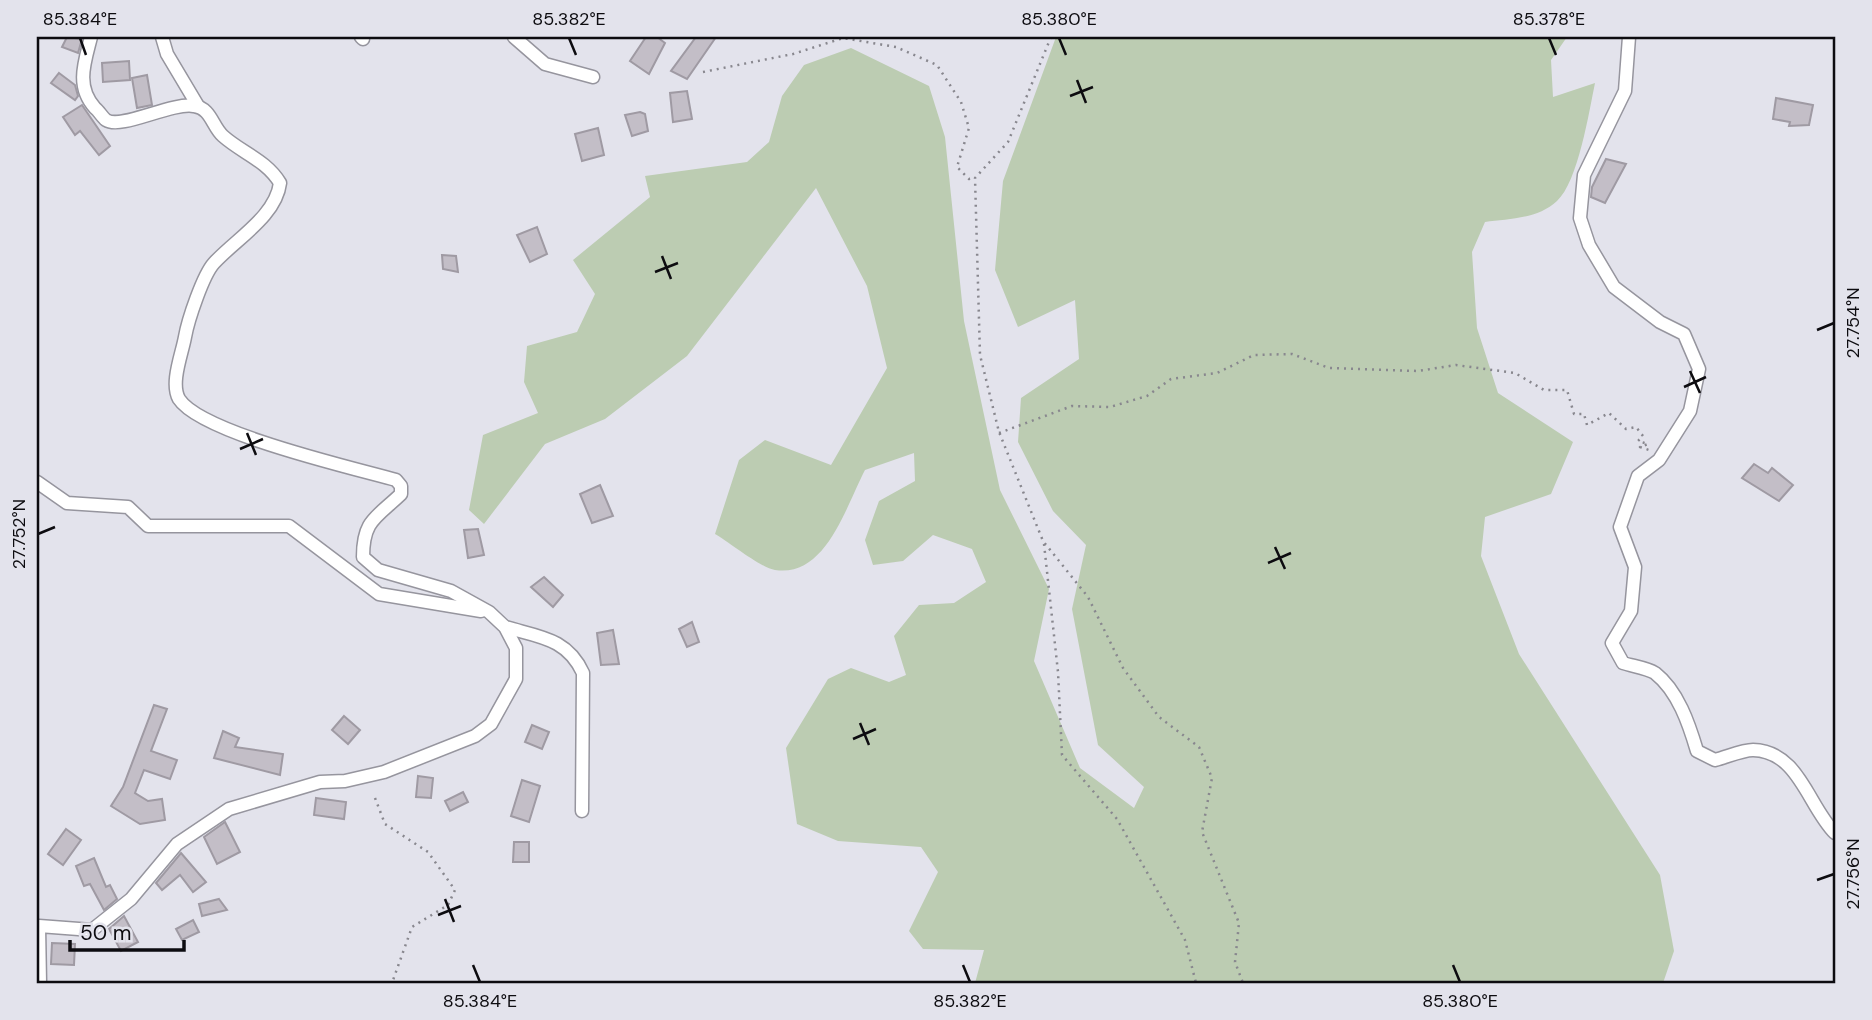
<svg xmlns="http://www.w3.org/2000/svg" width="1872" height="1020" viewBox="0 0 1872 1020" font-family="'DM Sans',sans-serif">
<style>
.green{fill:#bcccb2}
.building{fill:#c3bec7;stroke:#9f9aa3;stroke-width:2}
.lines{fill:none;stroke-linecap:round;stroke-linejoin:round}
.minor-casing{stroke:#96959e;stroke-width:15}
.path{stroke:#88878e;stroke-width:2.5;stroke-dasharray:2 5;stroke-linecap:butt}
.minor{stroke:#fff;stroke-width:12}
.ticks{fill:none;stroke:#0d0c10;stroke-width:2.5}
.neatline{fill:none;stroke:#0d0c10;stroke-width:2.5}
.ticks-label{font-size:18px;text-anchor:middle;fill:#0d0c10}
</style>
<rect width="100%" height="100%" fill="#e3e3ec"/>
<path class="green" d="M 1056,37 L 1567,37 L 1551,60 L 1553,97 L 1595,83 C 1589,112 1578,182 1557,201 C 1538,219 1508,219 1485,222 L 1472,252 L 1477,328 L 1498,393 L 1573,442 L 1551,494 L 1485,517 L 1481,556 L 1519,654 L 1660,875 L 1674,951 L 1663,983 L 975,983 L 984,950 L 923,949 L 909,931 L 938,872 L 921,847 L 838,841 L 797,824 L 786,748 L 828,679 L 851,668 L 889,682 L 906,675 L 894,636 L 919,605 L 954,603 L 986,582 L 972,549 L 933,535 L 903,561 L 873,565 L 865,540 L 879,501 L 915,481 L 914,453 L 865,470 C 846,506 826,578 775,570 C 761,568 729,542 715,534 L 739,460 L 765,440 L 831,465 L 887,368 L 867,286 L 816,188 L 687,356 L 605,419 L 545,444 L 484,524 L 469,510 L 483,435 L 538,413 L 524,382 L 527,346 L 577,332 L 595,294 L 573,260 L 650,197 L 645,176 L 747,162 L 769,142 L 782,96 L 804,65 L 851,48 L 929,86 L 945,137 L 964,321 L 1000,490 L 1049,589 L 1034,661 L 1080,768 L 1134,808 L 1144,787 L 1098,745 L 1072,609 L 1086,545 L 1053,511 L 1018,442 L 1021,398 L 1079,359 L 1075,300 L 1018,327 L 995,270 L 1003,181 Z"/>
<g class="building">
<path d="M 67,37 L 82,39 L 78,53 L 62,47 Z"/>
<path d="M 646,37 L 657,37 L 665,43 L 649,74 L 630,61 Z"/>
<path d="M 696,37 L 716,37 L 687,79 L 671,71 Z"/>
<path d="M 129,61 L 130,80 L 103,82 L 102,63 Z"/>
<path d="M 59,73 L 75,85 L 78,96 L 75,100 L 51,83 Z"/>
<path d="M 147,75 L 152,105 L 137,108 L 132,78 Z"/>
<path d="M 687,91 L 692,119 L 673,122 L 670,93 Z"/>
<path d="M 1776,98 L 1813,105 L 1809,125 L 1789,126 L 1790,122 L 1773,119 Z"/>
<path d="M 82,105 L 110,146 L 99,155 L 80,131 L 75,135 L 63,117 Z"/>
<path d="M 640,112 L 645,114 L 648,131 L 632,136 L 625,115 Z"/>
<path d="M 598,128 L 604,155 L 582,161 L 575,134 Z"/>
<path d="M 1606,159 L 1626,164 L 1605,203 L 1591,197 L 1592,187 Z"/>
<path d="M 537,227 L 547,254 L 530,262 L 517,235 Z"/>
<path d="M 442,255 L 456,256 L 458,272 L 443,269 Z"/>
<path d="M 1754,464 L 1768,473 L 1772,468 L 1793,485 L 1779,501 L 1742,478 Z"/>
<path d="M 600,485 L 613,516 L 592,523 L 580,494 Z"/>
<path d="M 478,529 L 484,555 L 468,558 L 464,530 Z"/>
<path d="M 544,577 L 563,595 L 553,607 L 531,587 Z"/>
<path d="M 692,622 L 699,642 L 687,647 L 679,629 Z"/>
<path d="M 613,630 L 619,664 L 601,665 L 597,633 Z"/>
<path d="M 154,705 L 167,709 L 151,751 L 177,760 L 170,779 L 144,770 L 135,793 L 148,801 L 162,799 L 165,820 L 140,824 L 111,806 L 123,787 Z"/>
<path d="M 344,716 L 360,730 L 348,744 L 332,730 Z"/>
<path d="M 532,725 L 549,732 L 542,749 L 525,742 Z"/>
<path d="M 223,731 L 239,738 L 235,747 L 283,754 L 280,775 L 214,758 Z"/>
<path d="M 418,776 L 433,778 L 431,798 L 416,797 Z"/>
<path d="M 522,780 L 540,786 L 529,822 L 511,816 Z"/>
<path d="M 463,792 L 468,802 L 450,811 L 445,801 Z"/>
<path d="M 316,798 L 346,802 L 344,819 L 314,815 Z"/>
<path d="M 225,822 L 240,852 L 217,864 L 204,837 Z"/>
<path d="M 66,829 L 81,840 L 63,865 L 48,854 Z"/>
<path d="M 514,842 L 529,842 L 529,862 L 513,862 Z"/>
<path d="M 181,853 L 206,882 L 193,892 L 180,875 L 162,890 L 156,883 Z"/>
<path d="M 94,858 L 106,887 L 110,885 L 117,899 L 104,910 L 90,884 L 84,886 L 76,866 Z"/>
<path d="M 219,899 L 227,910 L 202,916 L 199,904 Z"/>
<path d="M 124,916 L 138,942 L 121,951 L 109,929 Z"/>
<path d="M 193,920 L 199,932 L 182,940 L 176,929 Z"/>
<path d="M 52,943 L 75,944 L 74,965 L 51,964 Z"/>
</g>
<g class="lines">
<defs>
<g id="minor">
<path d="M 162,37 L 167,54 L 198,106"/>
<path d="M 361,37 L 363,39"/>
<path d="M 514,37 L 545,64 L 593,77"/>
<path d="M 1629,37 L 1625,91 L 1584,175 L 1580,218 L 1589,245 L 1614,287 L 1660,322 L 1684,334 L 1699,369 L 1690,411 L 1659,460 L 1638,476 L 1620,527 L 1635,567 L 1631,611 L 1612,643 L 1623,663 C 1632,666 1647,668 1655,673 C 1678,691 1689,724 1697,751 L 1715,760 C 1727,757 1742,750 1753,750 C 1799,751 1808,806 1835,833"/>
<path d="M 37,482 L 67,503 L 128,507 L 148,526 L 289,526 L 379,594 L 481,611"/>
<path d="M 505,627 C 539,637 567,638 583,673 L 582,811"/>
<path d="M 40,983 L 39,926 L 92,930 L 131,899 L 177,844 L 229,809 L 320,782 L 345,781 L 384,772 L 475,736 L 491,724 L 516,679 L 516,648 L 505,627 L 489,612 L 451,591 L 378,570 L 363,557 C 363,520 376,518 401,494 L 401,486 L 396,480 C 353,468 201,433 179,399 C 170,383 182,354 185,337 C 188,320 203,275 214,263 C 236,239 276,216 280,183 C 266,160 242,153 223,136 C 212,126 211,108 194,106 C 171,102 121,130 106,120 C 102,117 99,111 95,108 C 75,86 85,61 91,37"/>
</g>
</defs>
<use href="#minor" class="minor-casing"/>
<g class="path">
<path d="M 1051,37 L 1008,142 L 975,178 L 980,355 L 999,432 L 1043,541 L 1088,597 L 1123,668 L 1159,717 L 1199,747 L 1212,778 L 1202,832 L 1239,923 L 1235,962 L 1243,983"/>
<path d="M 703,72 L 793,54 L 843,38 L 896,47 L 937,65 L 961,102 L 969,128 L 957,167 L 969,179 L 975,178"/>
<path d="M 999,433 L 1072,406 L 1110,407 L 1147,396 L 1171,379 L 1217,373 L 1254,355 L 1292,354 L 1329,368 L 1418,371 L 1456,365 L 1515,373 L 1544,390 L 1567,390 L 1574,414 L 1584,414 L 1587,425 L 1609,413 L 1626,429 L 1636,427 L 1643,436 L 1638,441 L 1648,444 L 1640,447 L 1649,450"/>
<path d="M 1044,544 L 1058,672 L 1062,755 L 1117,819 L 1185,940 L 1196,983"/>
<path d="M 375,798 L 385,824 L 428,852 L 455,890 L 448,905 L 412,927 L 392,983"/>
</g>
<use href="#minor" class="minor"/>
</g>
<path class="ticks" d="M 80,38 L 86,55M 569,38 L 576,55M 1059,38 L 1066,55M 1549,38 L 1556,55M 1077,80 L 1086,103M 1070,96 L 1093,87M 662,256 L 671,279M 655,272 L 678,263M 1817,330 L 1834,323M 1690,371 L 1700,393M 1684,387 L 1706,377M 247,433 L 256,455M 240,449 L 263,439M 38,534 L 55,527M 1275,547 L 1285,569M 1268,563 L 1291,553M 860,723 L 869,745M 853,739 L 876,729M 1817,880 L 1834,874M 445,899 L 454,922M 438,915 L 461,906M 473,965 L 480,982M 963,965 L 970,982M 1453,965 L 1460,982"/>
<rect width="1872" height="1020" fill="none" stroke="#e3e3ec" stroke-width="77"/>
<path d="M70 940v10h114v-10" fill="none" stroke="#0d0c10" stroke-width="3.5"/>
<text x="80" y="940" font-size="21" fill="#0d0c10" stroke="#e3e3ec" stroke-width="5" paint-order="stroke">50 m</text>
<rect x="38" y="38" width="1796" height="944" class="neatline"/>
<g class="ticks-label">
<text x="80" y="25">85.384°E</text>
<text x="569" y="25">85.382°E</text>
<text x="1059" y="25">85.380°E</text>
<text x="1549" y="25">85.378°E</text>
<text transform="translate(1853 323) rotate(-90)" y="6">27.754°N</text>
<text transform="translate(19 534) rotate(-90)" y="6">27.752°N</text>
<text transform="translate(1853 874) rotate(-90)" y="6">27.756°N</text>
<text x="480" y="1007">85.384°E</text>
<text x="970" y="1007">85.382°E</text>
<text x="1460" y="1007">85.380°E</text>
</g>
</svg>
